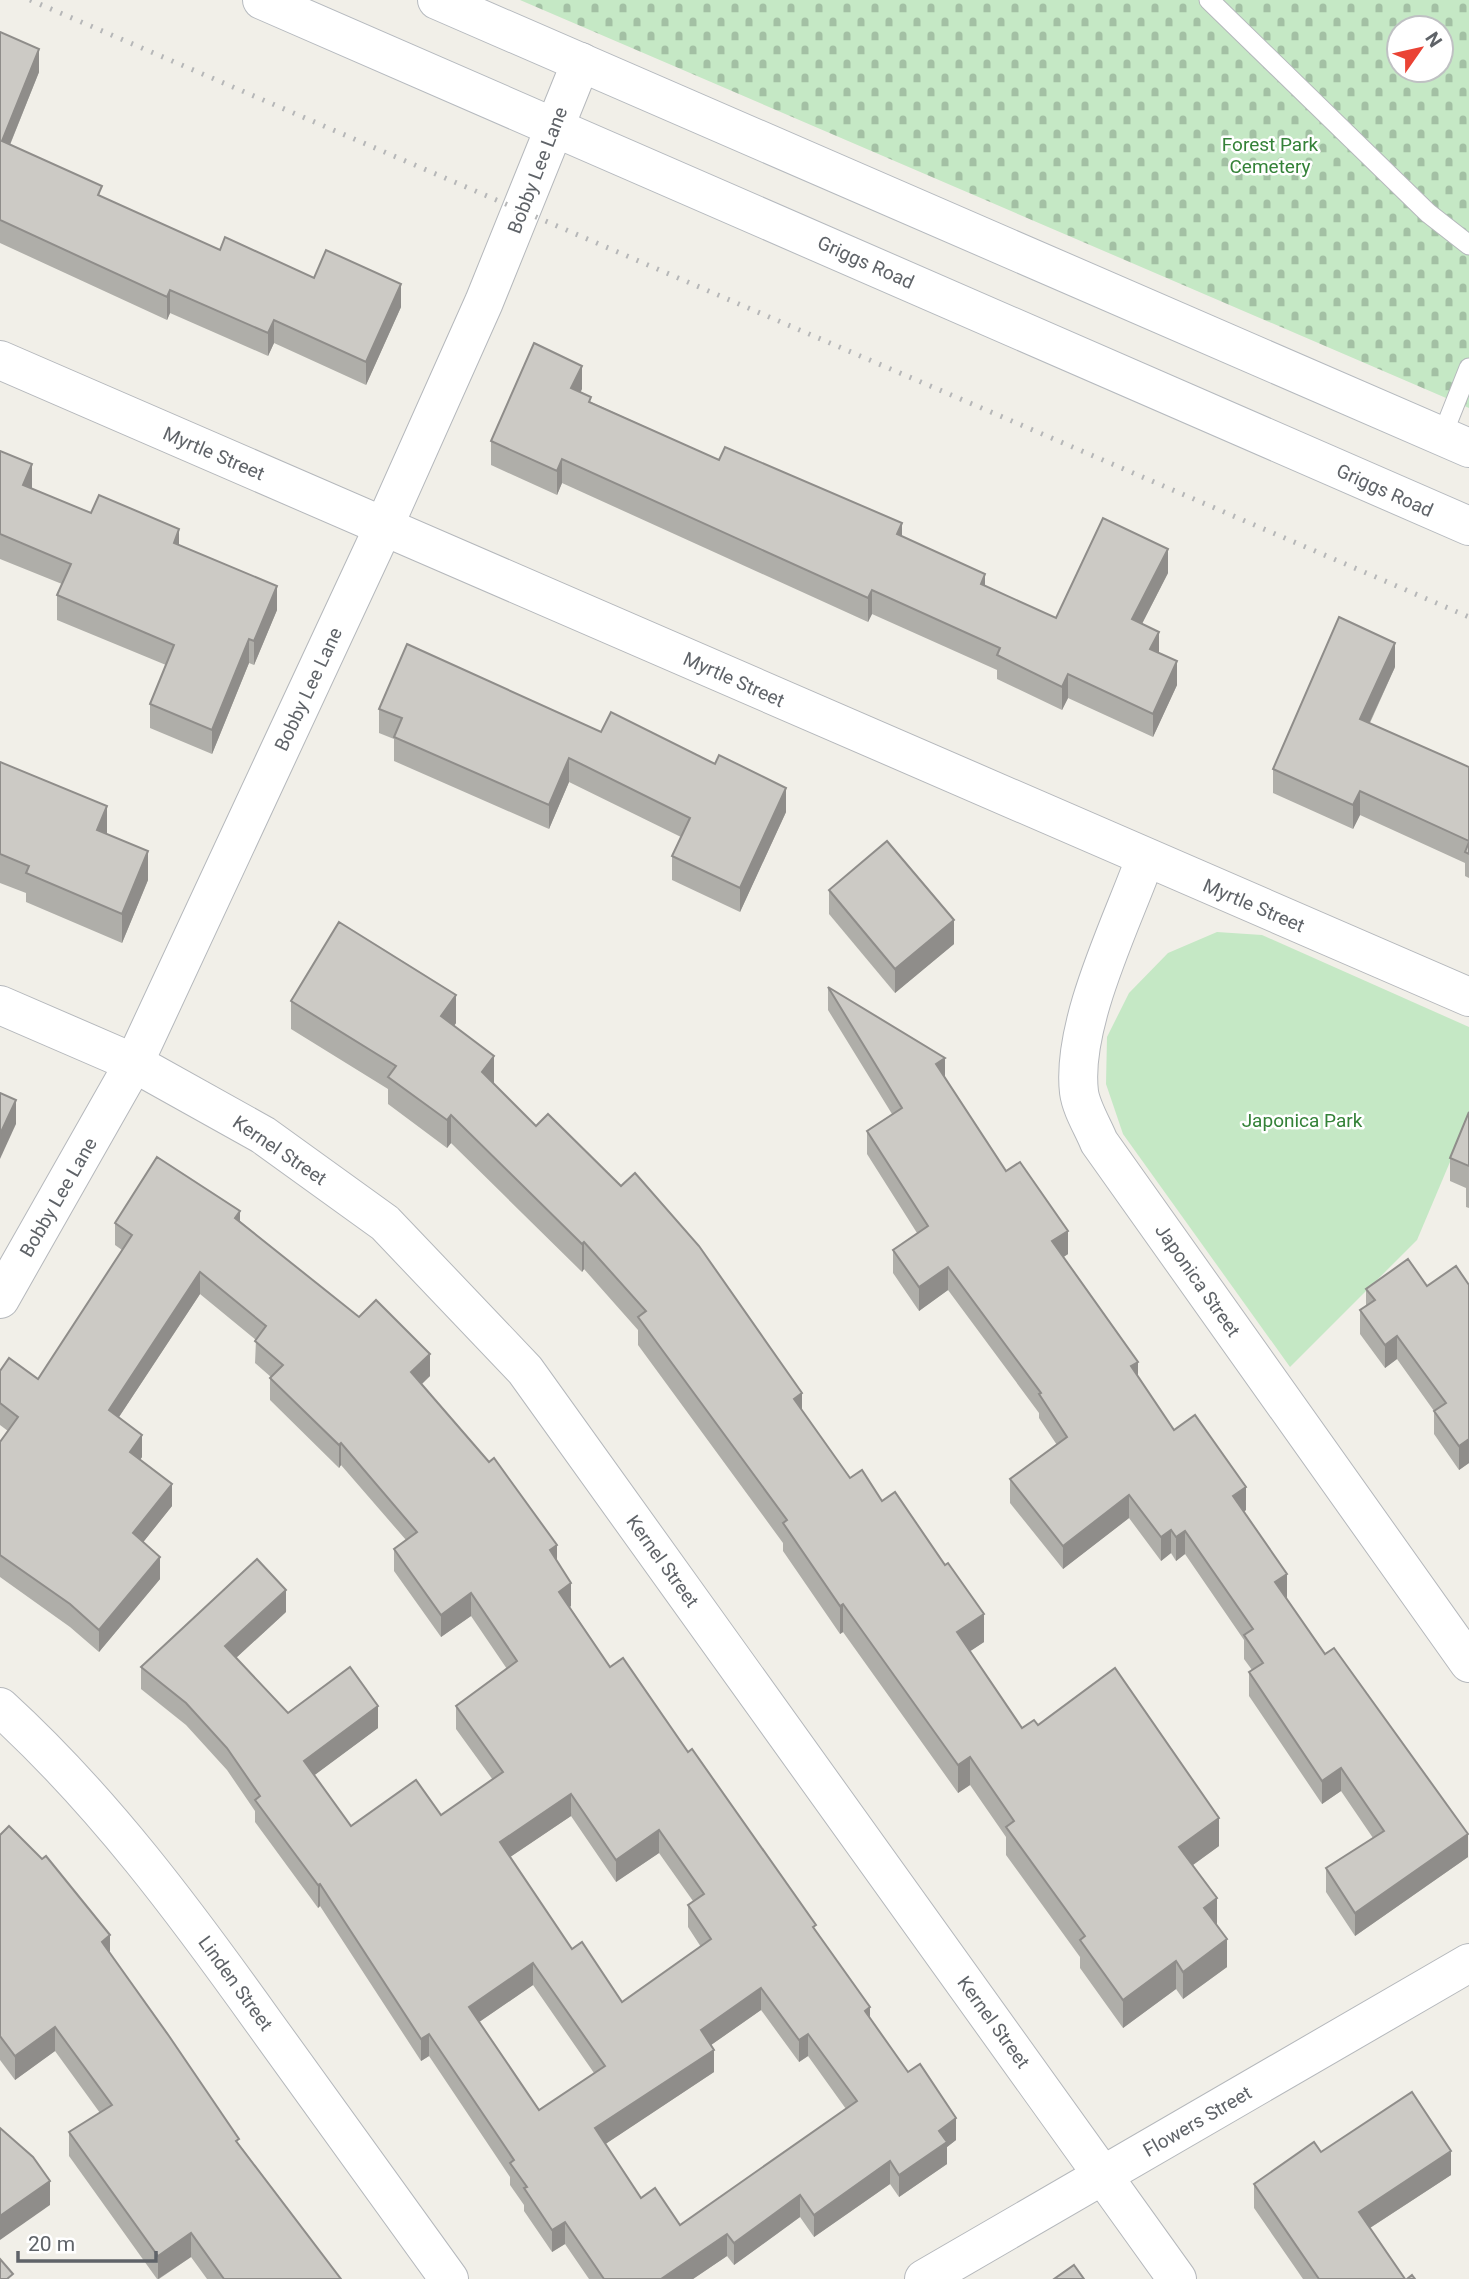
<svg xmlns="http://www.w3.org/2000/svg" width="1469" height="2279" viewBox="0 0 1469 2279" font-family="Roboto,sans-serif">
<style>
.cemetery{fill:url(#cemetery-stones);fill-rule:evenodd}
.green{fill:#c5e8c5}
.lines{fill:none;stroke-linecap:round;stroke-linejoin:round}
.service-casing{stroke:#b5b8bc;stroke-width:21}
.minor-casing{stroke:#b5b8bc;stroke-width:40}
.secondary-casing{stroke:#b6babf;stroke-width:40}
.service{stroke:#fff;stroke-width:19}
.minor{stroke:#fff;stroke-width:38}
.secondary{stroke:#fff;stroke-width:38}
.rail{stroke:#b6b7b8;stroke-width:5;stroke-dasharray:2 9;stroke-linecap:butt}
.wall{fill:#afaea9;fill-rule:evenodd}
.shaded-wall{fill:#8f8d8a}
.building{fill:#cccac5;stroke:#8f8d8a;stroke-width:2;fill-rule:evenodd}
.labels{text-anchor:middle;stroke-width:5;stroke-linejoin:round;paint-order:stroke}
.park-label{font-size:19px;fill:#348238;stroke:#fff}
.street-label{font-size:19px;fill:#5f6368;stroke:#fff}
</style>
<defs>
<pattern id="cemetery-stones" width="16" height="16" patternUnits="userSpaceOnUse" patternTransform="scale(1.75)"><rect width="16" height="16" fill="#c5e8c5"/><path d="M2 7V4a2 2 0 0 1 4 0v3zM10 15v-3a2 2 0 0 1 4 0v3z" fill="#a3c0a4"/></pattern>
</defs>
<rect width="100%" height="100%" fill="#f1efe8"/>
<path class="cemetery" d="M 520,0 L 1469,0 L 1469,408 L 1453,401 ZM 1399,28 L 1441,28 L 1441,70 L 1399,70 Z"/>
<path class="green" d="M 1217,932 L 1262,935 L 1469,1027 L 1469,1117 L 1417,1240 L 1290,1367 L 1123,1134 L 1106,1084 L 1107,1037 L 1129,993 L 1168,953 Z"/>
<g class="lines">
<defs>
<g id="service">
<path d="M 1209,0 L 1428,213 L 1469,245"/>
<path d="M 1442,436 L 1469,368"/>
</g>
<g id="minor">
<path d="M 0,360 L 1469,997"/>
<path d="M 1145,859 C 1122,923 1071,1024 1079,1092 C 1081,1108 1093,1127 1099,1142 L 1469,1663"/>
<path d="M 0,1005 L 134,1063 L 263,1135 L 385,1223 L 525,1370 L 1177,2279"/>
<path d="M 0,1299 L 134,1063 L 384,526 L 484,302 L 581,62"/>
<path d="M 0,1707 C 103,1801 185,1912 265,2024 C 326,2109 387,2194 449,2279"/>
<path d="M 924,2279 L 1469,1963"/>
</g>
<g id="secondary">
<path d="M 262,0 L 1469,526"/>
<path d="M 437,0 L 1469,448"/>
</g>
</defs>
<use href="#service" class="service-casing"/>
<use href="#minor" class="minor-casing"/>
<use href="#secondary" class="secondary-casing"/>
<use href="#service" class="service"/>
<use href="#minor" class="minor"/>
<use href="#secondary" class="secondary"/>
<path class="rail" d="M 30,0 L 1469,617"/>
</g>
<g class="wall">
<path d="M 0,32 L 39,72 L 10,145 L 102,197 L 220,250 L 314,278 L 401,307 L 366,385 L 274,343 L 268,356 L 170,313 L 167,320 L 0,243 Z"/>
<path d="M 582,389 L 580,392 L 591,402 L 719,460 L 902,536 L 985,586 L 1056,618 L 1168,573 L 1142,624 L 1177,685 L 1153,737 L 1068,698 L 1062,710 L 997,679 L 997,670 L 872,614 L 868,622 L 562,483 L 557,495 L 491,465 L 491,441 Z"/>
<path d="M 0,451 L 32,488 L 32,489 L 91,513 L 179,545 L 277,610 L 254,665 L 249,663 L 212,754 L 150,728 L 150,704 L 166,665 L 57,620 L 57,595 L 62,584 L 0,559 Z"/>
<path d="M 1395,667 L 1370,723 L 1469,767 L 1469,878 L 1465,876 L 1465,863 L 1360,815 L 1353,829 L 1273,793 L 1273,769 Z"/>
<path d="M 379,709 L 601,732 L 786,812 L 740,912 L 672,880 L 672,856 L 681,837 L 569,782 L 549,829 L 394,761 L 394,739 L 379,733 Z"/>
<path d="M 0,762 L 107,834 L 148,880 L 122,943 L 26,902 L 26,893 L 0,883 Z"/>
<path d="M 829,890 L 954,944 L 895,993 L 829,914 Z"/>
<path d="M 828,987 L 945,1078 L 1006,1171 L 1068,1254 L 1063,1257 L 1138,1376 L 1174,1430 L 1246,1510 L 1243,1512 L 1286,1598 L 1468,1857 L 1355,1936 L 1326,1892 L 1326,1868 L 1373,1838 L 1341,1791 L 1322,1804 L 1249,1696 L 1249,1672 L 1252,1670 L 1244,1659 L 1244,1640 L 1185,1554 L 1176,1561 L 1171,1553 L 1161,1561 L 1129,1518 L 1063,1569 L 1010,1503 L 1010,1479 L 1057,1445 L 1039,1418 L 1039,1413 L 948,1290 L 919,1311 L 893,1273 L 893,1250 L 917,1233 L 867,1154 L 867,1131 L 892,1114 L 828,1010 Z"/>
<path d="M 291,1001 L 456,1023 L 454,1026 L 494,1084 L 802,1410 L 850,1478 L 882,1501 L 984,1642 L 970,1651 L 1022,1728 L 1038,1725 L 1219,1846 L 1193,1865 L 1217,1925 L 1227,1967 L 1183,1999 L 1176,1989 L 1123,2028 L 1080,1968 L 1080,1957 L 1006,1855 L 1006,1837 L 970,1785 L 958,1793 L 843,1632 L 840,1634 L 783,1551 L 783,1543 L 638,1345 L 638,1330 L 584,1269 L 582,1272 L 451,1143 L 447,1148 L 388,1104 L 388,1089 L 291,1029 Z"/>
<path d="M 1469,1112 L 1469,1208 L 1466,1207 L 1466,1188 L 1450,1181 L 1450,1158 Z"/>
<path d="M 240,1221 L 430,1376 L 422,1384 L 557,1561 L 571,1606 L 570,1607 L 610,1667 L 688,1752 L 816,1931 L 870,2019 L 956,2140 L 947,2147 L 947,2164 L 899,2197 L 890,2184 L 814,2237 L 800,2217 L 734,2265 L 727,2256 L 693,2279 L 589,2279 L 565,2244 L 552,2252 L 524,2211 L 524,2205 L 510,2185 L 510,2177 L 429,2056 L 421,2061 L 320,1906 L 318,1908 L 255,1822 L 255,1811 L 227,1770 L 186,1725 L 141,1689 L 141,1667 L 286,1612 L 236,1658 L 288,1713 L 378,1728 L 314,1775 L 351,1826 L 441,1815 L 493,1780 L 456,1729 L 456,1706 L 507,1669 L 471,1616 L 441,1637 L 394,1571 L 394,1549 L 406,1540 L 341,1465 L 339,1468 L 270,1400 L 270,1378 L 271,1377 L 255,1363 L 256,1340 L 200,1294 L 119,1417 L 142,1457 L 140,1460 L 172,1506 L 143,1542 L 160,1579 L 99,1652 L 70,1627 L 0,1577 L 0,1442 L 8,1431 L 0,1425 L 0,1371 L 38,1379 L 122,1250 L 115,1245 L 115,1223 ZM 571,1816 L 616,1882 L 659,1853 L 693,1901 L 688,1905 L 688,1927 L 701,1947 L 622,2002 L 572,1949 L 510,1857 ZM 533,1985 L 594,2073 L 539,2110 L 479,2022 ZM 761,2010 L 799,2062 L 808,2056 L 846,2109 L 680,2225 L 641,2198 L 605,2144 L 714,2072 L 711,2045 Z"/>
<path d="M 1469,1285 L 1469,1463 L 1459,1470 L 1434,1434 L 1434,1411 L 1397,1359 L 1385,1368 L 1360,1334 L 1360,1310 L 1366,1306 L 1366,1289 Z"/>
<path d="M 0,1835 L 110,1954 L 239,2144 L 341,2279 L 207,2279 L 191,2257 L 159,2279 L 157,2279 L 69,2156 L 69,2132 L 100,2113 L 55,2051 L 15,2080 L 0,2060 Z"/>
<path d="M 1321,2152 L 1451,2175 L 1370,2228 L 1405,2279 L 1303,2279 L 1254,2208 L 1254,2184 Z"/>
</g>
<g class="shaded-wall">
<path d="M 39,49 L 39,72 L 2,164 L 2,141 Z"/>
<path d="M 401,284 L 401,307 L 366,385 L 366,362 Z"/>
<path d="M 170,290 L 170,313 L 167,320 L 167,297 Z"/>
<path d="M 274,320 L 274,343 L 268,356 L 268,333 Z"/>
<path d="M 582,366 L 582,389 L 571,412 L 571,388 Z"/>
<path d="M 562,459 L 562,483 L 557,495 L 557,471 Z"/>
<path d="M 32,464 L 32,488 L 23,509 L 23,485 Z"/>
<path d="M 902,523 L 902,547 L 897,534 Z"/>
<path d="M 179,529 L 179,553 L 174,543 Z"/>
<path d="M 1168,549 L 1168,573 L 1132,643 L 1132,619 Z"/>
<path d="M 985,574 L 985,598 L 981,584 Z"/>
<path d="M 277,586 L 277,610 L 254,665 L 254,641 Z"/>
<path d="M 872,590 L 872,614 L 868,622 L 868,598 Z"/>
<path d="M 1159,632 L 1159,656 L 1150,649 Z"/>
<path d="M 249,639 L 249,663 L 212,754 L 212,730 Z"/>
<path d="M 1395,643 L 1395,667 L 1360,743 L 1360,719 Z"/>
<path d="M 1177,661 L 1177,685 L 1153,737 L 1153,714 Z"/>
<path d="M 1068,674 L 1068,698 L 1062,710 L 1062,687 Z"/>
<path d="M 569,758 L 569,782 L 549,829 L 549,805 Z"/>
<path d="M 786,788 L 786,812 L 740,912 L 740,888 Z"/>
<path d="M 1360,791 L 1360,815 L 1353,829 L 1353,805 Z"/>
<path d="M 107,806 L 107,835 L 97,830 Z"/>
<path d="M 148,851 L 148,880 L 122,943 L 122,914 Z"/>
<path d="M 954,920 L 954,944 L 895,993 L 895,969 Z"/>
<path d="M 456,995 L 456,1023 L 441,1044 L 441,1016 Z"/>
<path d="M 494,1056 L 494,1084 L 482,1072 Z"/>
<path d="M 945,1058 L 945,1082 L 936,1064 Z"/>
<path d="M 16,1100 L 16,1124 L 0,1159 L 0,1134 Z"/>
<path d="M 451,1115 L 451,1143 L 447,1148 L 447,1120 Z"/>
<path d="M 240,1211 L 240,1233 L 235,1218 Z"/>
<path d="M 1068,1231 L 1068,1254 L 1052,1265 L 1052,1241 Z"/>
<path d="M 584,1242 L 584,1269 L 582,1272 L 582,1244 Z"/>
<path d="M 948,1267 L 948,1290 L 919,1311 L 919,1287 Z"/>
<path d="M 200,1272 L 200,1294 L 109,1432 L 109,1410 Z"/>
<path d="M 1397,1336 L 1397,1359 L 1385,1368 L 1385,1345 Z"/>
<path d="M 430,1354 L 430,1376 L 411,1394 L 411,1372 Z"/>
<path d="M 1138,1362 L 1138,1385 L 1131,1366 Z"/>
<path d="M 802,1393 L 802,1421 L 794,1399 Z"/>
<path d="M 142,1435 L 142,1457 L 130,1474 L 130,1452 Z"/>
<path d="M 1469,1439 L 1469,1463 L 1459,1470 L 1459,1446 Z"/>
<path d="M 341,1443 L 341,1465 L 339,1468 L 339,1445 Z"/>
<path d="M 172,1484 L 172,1506 L 133,1555 L 133,1533 Z"/>
<path d="M 1246,1487 L 1246,1510 L 1233,1520 L 1233,1496 Z"/>
<path d="M 1129,1495 L 1129,1518 L 1063,1569 L 1063,1546 Z"/>
<path d="M 1171,1530 L 1171,1553 L 1161,1561 L 1161,1537 Z"/>
<path d="M 1185,1531 L 1185,1554 L 1176,1561 L 1176,1537 Z"/>
<path d="M 557,1545 L 557,1568 L 550,1550 Z"/>
<path d="M 160,1557 L 160,1579 L 99,1652 L 99,1630 Z"/>
<path d="M 1287,1574 L 1287,1598 L 1275,1606 L 1275,1582 Z"/>
<path d="M 571,1583 L 571,1606 L 559,1614 L 559,1592 Z"/>
<path d="M 286,1590 L 286,1612 L 225,1668 L 225,1646 Z"/>
<path d="M 471,1593 L 471,1616 L 441,1637 L 441,1615 Z"/>
<path d="M 843,1604 L 843,1632 L 840,1634 L 840,1606 Z"/>
<path d="M 984,1614 L 984,1642 L 957,1660 L 957,1632 Z"/>
<path d="M 378,1706 L 378,1728 L 304,1783 L 304,1761 Z"/>
<path d="M 970,1757 L 970,1785 L 958,1793 L 958,1765 Z"/>
<path d="M 1341,1768 L 1341,1791 L 1322,1804 L 1322,1781 Z"/>
<path d="M 571,1794 L 571,1816 L 500,1864 L 500,1842 Z"/>
<path d="M 1219,1818 L 1219,1846 L 1179,1875 L 1179,1847 Z"/>
<path d="M 659,1830 L 659,1853 L 616,1882 L 616,1860 Z"/>
<path d="M 1468,1834 L 1468,1857 L 1355,1936 L 1355,1913 Z"/>
<path d="M 320,1884 L 320,1906 L 318,1908 L 318,1885 Z"/>
<path d="M 1217,1898 L 1217,1926 L 1204,1908 Z"/>
<path d="M 110,1935 L 110,1959 L 102,1942 Z"/>
<path d="M 1227,1939 L 1227,1967 L 1183,1999 L 1183,1972 Z"/>
<path d="M 1176,1961 L 1176,1989 L 1123,2028 L 1123,2000 Z"/>
<path d="M 533,1963 L 533,1985 L 469,2029 L 469,2007 Z"/>
<path d="M 761,1988 L 761,2010 L 701,2052 L 701,2030 Z"/>
<path d="M 870,2007 L 870,2030 L 865,2011 Z"/>
<path d="M 55,2027 L 55,2051 L 15,2080 L 15,2056 Z"/>
<path d="M 429,2034 L 429,2056 L 421,2061 L 421,2039 Z"/>
<path d="M 808,2034 L 808,2056 L 799,2062 L 799,2040 Z"/>
<path d="M 714,2050 L 714,2072 L 595,2151 L 595,2128 Z"/>
<path d="M 956,2118 L 956,2140 L 947,2147 L 947,2164 L 899,2197 L 899,2175 L 939,2131 Z"/>
<path d="M 1451,2151 L 1451,2175 L 1359,2235 L 1359,2212 Z"/>
<path d="M 890,2161 L 890,2184 L 814,2237 L 814,2215 Z"/>
<path d="M 50,2181 L 50,2205 L 0,2240 L 0,2216 Z"/>
<path d="M 800,2195 L 800,2217 L 734,2265 L 734,2243 Z"/>
<path d="M 565,2222 L 565,2244 L 552,2252 L 552,2230 Z"/>
<path d="M 191,2233 L 191,2257 L 158,2279 L 158,2256 Z"/>
<path d="M 727,2234 L 727,2256 L 693,2279 L 661,2279 Z"/>
</g>
<g class="building">
<path d="M 0,32 L 39,49 L 2,141 L 102,186 L 98,195 L 220,250 L 225,237 L 314,278 L 326,250 L 401,284 L 366,362 L 274,320 L 268,333 L 170,290 L 167,297 L 0,220 Z"/>
<path d="M 534,343 L 582,366 L 571,388 L 591,397 L 589,402 L 719,460 L 725,447 L 902,523 L 897,534 L 985,574 L 981,584 L 1056,618 L 1103,518 L 1168,549 L 1132,619 L 1159,632 L 1150,649 L 1177,661 L 1153,714 L 1068,674 L 1062,687 L 997,655 L 1000,648 L 872,590 L 868,598 L 562,459 L 557,471 L 491,441 Z"/>
<path d="M 0,451 L 32,464 L 23,485 L 91,513 L 99,495 L 179,529 L 174,543 L 277,586 L 254,641 L 249,639 L 212,730 L 150,704 L 174,645 L 57,595 L 71,564 L 0,534 Z"/>
<path d="M 1339,617 L 1395,643 L 1360,719 L 1469,767 L 1469,841 L 1360,791 L 1353,805 L 1273,769 Z"/>
<path d="M 407,644 L 601,732 L 611,712 L 715,764 L 719,755 L 786,788 L 740,888 L 672,856 L 690,818 L 569,758 L 549,805 L 394,737 L 402,718 L 379,709 Z"/>
<path d="M 0,762 L 107,806 L 97,830 L 148,851 L 122,914 L 26,873 L 29,866 L 0,854 Z"/>
<path d="M 887,841 L 954,920 L 895,969 L 829,890 Z"/>
<path d="M 1469,842 L 1469,854 L 1465,852 Z"/>
<path d="M 339,922 L 456,995 L 441,1016 L 494,1056 L 482,1072 L 536,1126 L 548,1114 L 621,1186 L 635,1173 L 699,1246 L 802,1393 L 794,1399 L 850,1478 L 862,1470 L 882,1501 L 895,1492 L 945,1565 L 948,1563 L 984,1614 L 957,1632 L 1022,1728 L 1034,1720 L 1038,1725 L 1115,1668 L 1219,1818 L 1179,1847 L 1217,1898 L 1204,1908 L 1227,1939 L 1183,1972 L 1176,1961 L 1123,2000 L 1080,1940 L 1085,1936 L 1006,1827 L 1014,1821 L 970,1757 L 958,1765 L 843,1604 L 840,1606 L 783,1523 L 787,1520 L 638,1317 L 646,1311 L 584,1242 L 582,1244 L 451,1115 L 447,1120 L 388,1077 L 396,1066 L 291,1001 Z"/>
<path d="M 828,987 L 945,1058 L 936,1064 L 1006,1171 L 1020,1162 L 1068,1231 L 1052,1241 L 1138,1362 L 1131,1366 L 1174,1430 L 1195,1415 L 1246,1487 L 1233,1496 L 1287,1574 L 1275,1582 L 1325,1654 L 1334,1648 L 1468,1834 L 1355,1913 L 1326,1868 L 1384,1831 L 1341,1768 L 1322,1781 L 1249,1672 L 1263,1663 L 1244,1635 L 1253,1629 L 1185,1531 L 1176,1537 L 1171,1530 L 1161,1537 L 1129,1495 L 1063,1546 L 1010,1479 L 1067,1437 L 1039,1394 L 1041,1393 L 948,1267 L 919,1287 L 893,1250 L 928,1226 L 867,1131 L 902,1108 Z"/>
<path d="M 0,1093 L 16,1100 L 0,1134 Z"/>
<path d="M 1469,1112 L 1469,1166 L 1450,1158 Z"/>
<path d="M 157,1157 L 240,1211 L 235,1218 L 359,1317 L 376,1300 L 430,1354 L 411,1372 L 489,1462 L 494,1458 L 557,1545 L 550,1550 L 571,1583 L 559,1592 L 610,1667 L 623,1658 L 688,1752 L 692,1749 L 816,1925 L 813,1927 L 870,2007 L 865,2011 L 908,2072 L 920,2064 L 956,2118 L 939,2131 L 947,2142 L 899,2175 L 890,2161 L 814,2215 L 800,2195 L 734,2243 L 727,2234 L 661,2279 L 604,2279 L 565,2222 L 552,2230 L 524,2188 L 527,2187 L 510,2163 L 514,2160 L 429,2034 L 421,2039 L 320,1884 L 318,1885 L 255,1800 L 260,1796 L 227,1748 L 186,1703 L 141,1667 L 257,1559 L 286,1590 L 225,1646 L 288,1713 L 350,1667 L 378,1706 L 304,1761 L 351,1826 L 416,1780 L 441,1815 L 503,1772 L 456,1706 L 517,1661 L 471,1593 L 441,1615 L 394,1549 L 417,1532 L 341,1443 L 339,1445 L 270,1378 L 283,1365 L 255,1341 L 266,1326 L 200,1272 L 109,1410 L 142,1435 L 130,1452 L 172,1484 L 133,1533 L 160,1557 L 99,1630 L 70,1604 L 0,1555 L 0,1442 L 18,1417 L 0,1403 L 0,1371 L 9,1358 L 38,1379 L 132,1235 L 115,1223 ZM 571,1794 L 616,1860 L 659,1830 L 704,1894 L 688,1905 L 711,1939 L 622,2002 L 582,1942 L 572,1949 L 500,1842 ZM 533,1963 L 605,2066 L 539,2110 L 469,2007 ZM 761,1988 L 799,2040 L 808,2034 L 857,2101 L 680,2225 L 655,2188 L 641,2198 L 595,2128 L 714,2050 L 701,2030 Z"/>
<path d="M 1408,1259 L 1427,1286 L 1456,1266 L 1469,1285 L 1469,1439 L 1459,1446 L 1434,1411 L 1446,1403 L 1397,1336 L 1385,1345 L 1360,1310 L 1375,1300 L 1366,1289 Z"/>
<path d="M 9,1826 L 42,1859 L 46,1856 L 110,1935 L 102,1942 L 169,2036 L 239,2139 L 236,2141 L 341,2279 L 224,2279 L 191,2233 L 158,2256 L 69,2132 L 112,2105 L 55,2027 L 15,2056 L 0,2036 L 0,1835 Z"/>
<path d="M 1412,2092 L 1451,2151 L 1359,2212 L 1405,2279 L 1319,2279 L 1254,2184 L 1314,2142 L 1321,2152 Z"/>
<path d="M 0,2128 L 33,2157 L 50,2181 L 0,2216 Z"/>
<path d="M 0,2259 L 13,2274 L 7,2279 L 0,2279 Z"/>
<path d="M 1074,2265 L 1084,2279 L 1054,2279 Z"/>
<path d="M 1412,2275 L 1415,2279 L 1407,2279 Z"/>
</g>
<g class="labels">
<g class="park-label">
<text x="1270" y="151">Forest Park<tspan x="1270" dy="22">Cemetery</tspan></text>
<text x="1302" y="1127">Japonica Park</text>
</g>
<g class="street-label">
<text transform="translate(537 170) rotate(-69)" y="7">Bobby Lee Lane</text>
<text transform="translate(866 262) rotate(24)" y="7">Griggs Road</text>
<text transform="translate(214 453) rotate(23)" y="7">Myrtle Street</text>
<text transform="translate(1385 490) rotate(24)" y="7">Griggs Road</text>
<text transform="translate(734 679) rotate(24)" y="7">Myrtle Street</text>
<text transform="translate(308 689) rotate(-65)" y="7">Bobby Lee Lane</text>
<text transform="translate(1254 905) rotate(23)" y="7">Myrtle Street</text>
<text transform="translate(280 1150) rotate(34)" y="7">Kernel Street</text>
<text transform="translate(58 1197) rotate(-60)" y="7">Bobby Lee Lane</text>
<text transform="translate(1198 1280) rotate(55)" y="7">Japonica Street</text>
<text transform="translate(663 1561) rotate(54)" y="7">Kernel Street</text>
<text transform="translate(236 1983) rotate(54)" y="7">Linden Street</text>
<text transform="translate(994 2022) rotate(54)" y="7">Kernel Street</text>
<text transform="translate(1197 2121) rotate(-30)" y="7">Flowers Street</text>
</g>
</g>
<g transform="translate(1420 49) rotate(56)"><circle r="33" fill="#ffffff" stroke="#bfc1c3" stroke-width="2"/>
<path d="M0-5L12 26L0 18L-12 26Z" fill="#ea4335"/>
<text y="-10" font-size="19" font-weight="bold" text-anchor="middle" fill="#5f6368">N</text>
</g>
<path d="M18 2251v10h138v-10" fill="none" stroke="#5f6368" stroke-width="3.5"/>
<text x="28" y="2251" font-size="21" fill="#5f6368" stroke="#ffffff" stroke-width="5" paint-order="stroke">20 m</text>
</svg>
